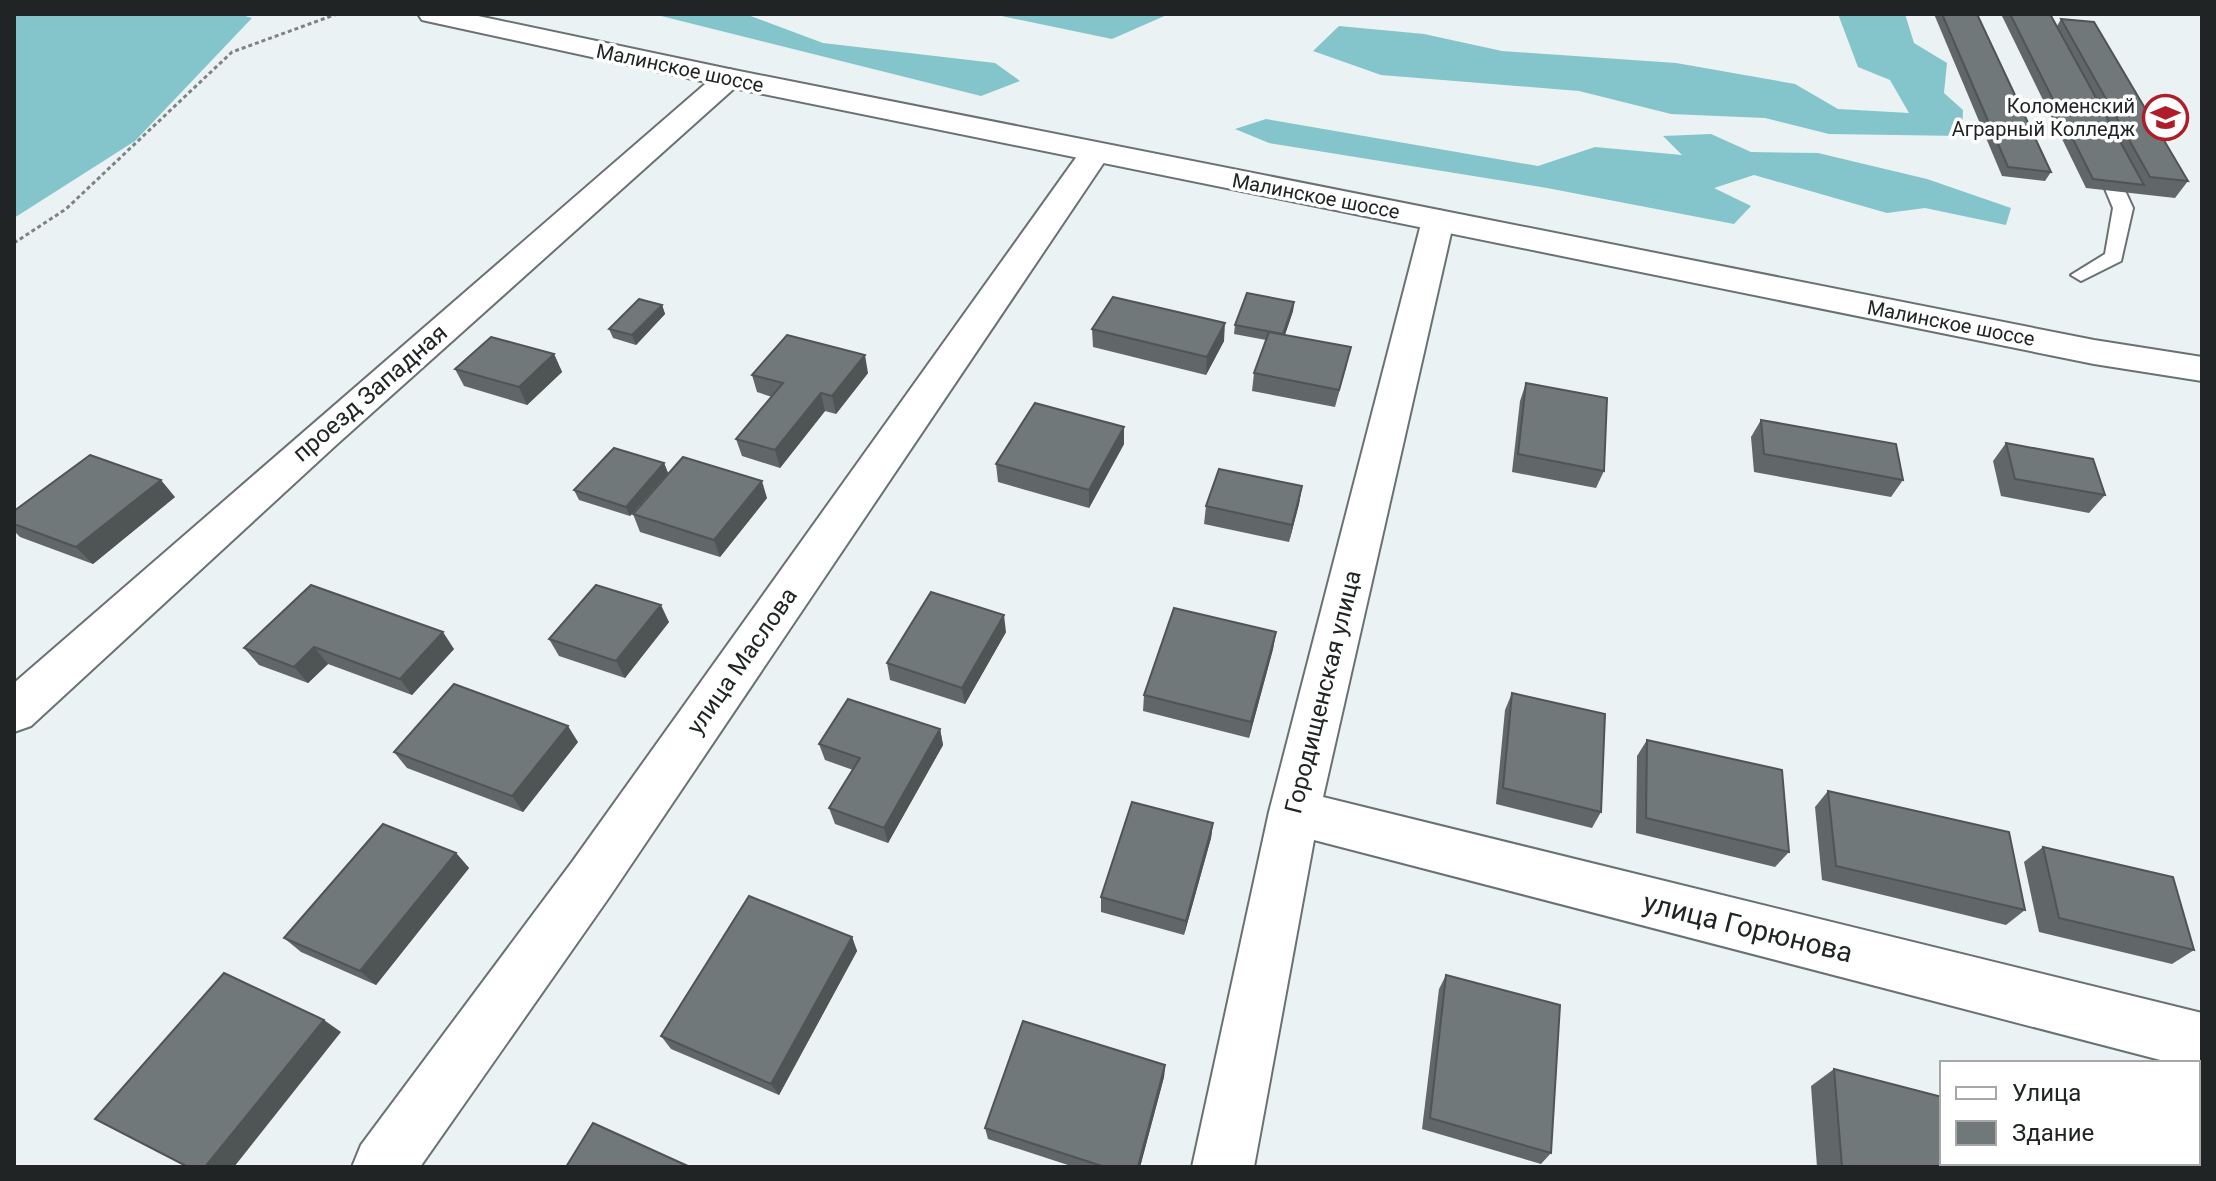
<svg xmlns="http://www.w3.org/2000/svg" width="2216" height="1181" viewBox="0 0 2216 1181" font-family="Roboto,sans-serif">
<style>
.forest{fill:#83c5cb}
.lines{fill:none;stroke-linecap:round;stroke-linejoin:round}
.lane-casing{stroke:#6a7172;stroke-width:4}
.street-casing{stroke:#6a7172;stroke-width:4}
.secondary-casing{stroke:#6a7172;stroke-width:4}
.path{stroke:#7d8282;stroke-width:3;stroke-dasharray:4 3;stroke-linecap:butt}
.lane{fill:#fff;fill-rule:evenodd}
.street{fill:#fff;fill-rule:evenodd}
.secondary{fill:#fff;fill-rule:evenodd}
.wall{fill:#616768}
.shaded-wall{fill:#4f5455}
.building{fill:#717879;stroke:#4f5455;stroke-width:2}
.labels{text-anchor:middle;stroke-width:7;stroke-linejoin:round;paint-order:stroke}
.far-street-label{font-size:20px;fill:#212424;stroke:#fff}
.far-poi-label{font-size:20px;fill:#212424;stroke:#fff;text-anchor:end}
.street-label{font-size:24px;fill:#212424;stroke:#fff}
.near-street-label{font-size:28px;fill:#212424;stroke:#fff}
</style>
<rect width="100%" height="100%" fill="#eaf2f3"/>
<g class="forest">
<path d="M 14,14 L 238,14 L 252,18 L 135,141 L 14,218 Z"/>
<path d="M 653,14 L 745,14 L 823,43 L 995,63 L 1020,81 L 981,96 Z"/>
<path d="M 992,14 L 1169,14 L 1112,39 Z"/>
<path d="M 1838,14 L 1905,14 L 1914,43 L 1947,63 L 1944,93 L 1963,110 L 1962,136 L 1829,134 L 1765,118 L 1671,114 L 1579,91 L 1381,75 L 1313,51 L 1339,26 L 1424,34 L 1502,51 L 1676,63 L 1795,84 L 1838,109 L 1909,113 L 1890,80 L 1858,67 Z"/>
<path d="M 1266,119 L 1538,166 L 1595,147 L 1682,155 L 1663,136 L 1711,134 L 1751,152 L 1818,153 L 1927,179 L 2011,208 L 2006,225 L 1925,208 L 1887,213 L 1754,175 L 1714,188 L 1751,206 L 1734,224 L 1547,188 L 1269,143 L 1235,129 Z"/>
</g>
<g class="lines">
<defs>
<path id="lane" d="M 2102,155 L 2111,160 L 2133,208 L 2121,261 L 2081,281 L 2071,275 L 2105,254 L 2113,208 L 2093,160 Z"/>
<g id="street">
<path d="M 729,69 L 739,72 L 743,78 L 739,84 L 335,446 L 31,726 L 14,732 L 14,683 L 719,72 Z"/>
<path d="M 1096,143 L 1107,145 L 1111,152 L 610,896 L 420,1167 L 352,1167 L 361,1145 L 572,862 L 1085,145 Z"/>
<path d="M 1438,210 L 1450,213 L 1454,220 L 1323,797 L 2202,1013 L 2202,1071 L 2198,1070 L 2198,1063 L 2172,1063 L 1314,840 L 1254,1167 L 1192,1167 L 1269,812 L 1422,220 L 1426,213 Z"/>
</g>
<path id="secondary" d="M 418,14 L 469,14 L 729,69 L 2094,340 L 2202,357 L 2202,381 L 2094,364 L 729,87 L 431,22 L 422,20 Z"/>
</defs>
<use href="#lane" class="lane-casing"/>
<use href="#street" class="street-casing"/>
<use href="#secondary" class="secondary-casing"/>
<path class="path" d="M 14,243 L 66,209 L 232,52 L 337,14"/>
<use href="#lane" class="lane"/>
<use href="#street" class="street"/>
<use href="#secondary" class="secondary"/>
</g>
<g class="wall">
<path d="M 1934,14 L 1977,14 L 2051,172 L 2045,181 L 2002,176 Z"/>
<path d="M 2001,14 L 2050,14 L 2057,26 L 2061,19 L 2188,181 L 2175,198 L 2086,188 Z"/>
<path d="M 1294,302 L 1293,311 L 1285,335 L 1347,364 L 1335,407 L 1252,391 L 1254,373 L 1266,340 L 1234,334 L 1235,325 Z"/>
<path d="M 662,305 L 665,314 L 636,345 L 613,338 L 609,329 Z"/>
<path d="M 1092,329 L 1224,341 L 1206,375 L 1093,347 Z"/>
<path d="M 554,354 L 562,372 L 527,405 L 464,386 L 455,369 Z"/>
<path d="M 868,373 L 836,414 L 825,411 L 780,468 L 742,456 L 736,439 L 772,397 L 757,392 L 752,375 Z"/>
<path d="M 1526,383 L 1604,471 L 1596,488 L 1512,472 L 1520,401 Z"/>
<path d="M 1761,420 L 1903,480 L 1891,497 L 1754,472 L 1751,437 Z"/>
<path d="M 2006,443 L 2105,495 L 2089,513 L 2001,496 L 1993,461 Z"/>
<path d="M 1124,444 L 1089,508 L 998,482 L 996,464 Z"/>
<path d="M 664,463 L 668,473 L 630,516 L 579,500 L 574,490 Z"/>
<path d="M 1302,486 L 1299,504 L 1289,542 L 1204,524 L 1206,506 Z"/>
<path d="M 175,497 L 93,564 L 20,537 L 14,531 L 14,511 Z"/>
<path d="M 767,498 L 720,557 L 640,532 L 633,514 Z"/>
<path d="M 311,585 L 454,649 L 412,695 L 328,664 L 308,683 L 259,665 L 244,648 Z"/>
<path d="M 669,622 L 625,678 L 559,656 L 549,639 Z"/>
<path d="M 1006,632 L 965,704 L 890,680 L 887,663 Z"/>
<path d="M 1276,632 L 1273,649 L 1249,738 L 1143,711 L 1144,695 Z"/>
<path d="M 1512,693 L 1601,812 L 1592,828 L 1496,804 L 1505,710 Z"/>
<path d="M 940,729 L 943,745 L 888,843 L 835,824 L 829,808 L 853,770 L 825,760 L 819,744 Z"/>
<path d="M 1647,740 L 1789,852 L 1775,867 L 1636,833 L 1637,756 Z"/>
<path d="M 578,742 L 523,812 L 407,768 L 394,752 Z"/>
<path d="M 1828,791 L 2025,910 L 2006,925 L 1822,880 L 1815,807 Z"/>
<path d="M 1213,823 L 1211,838 L 1184,935 L 1101,912 L 1101,897 Z"/>
<path d="M 2043,847 L 2194,950 L 2172,964 L 2039,932 L 2024,862 Z"/>
<path d="M 456,853 L 469,868 L 376,985 L 301,952 L 284,938 Z"/>
<path d="M 852,937 L 857,951 L 779,1095 L 671,1049 L 661,1036 Z"/>
<path d="M 1446,975 L 1551,1153 L 1541,1164 L 1422,1129 L 1439,989 Z"/>
<path d="M 1165,1065 L 1164,1077 L 1140,1167 L 1074,1167 L 988,1139 L 985,1128 Z"/>
<path d="M 1834,1069 L 2115,1167 L 1817,1167 L 1811,1086 Z"/>
</g>
<g class="shaded-wall">
<path d="M 1294,302 L 1293,311 L 1282,343 L 1283,334 Z"/>
<path d="M 662,305 L 665,314 L 636,345 L 632,335 Z"/>
<path d="M 1225,323 L 1224,341 L 1206,375 L 1207,357 Z"/>
<path d="M 554,354 L 562,372 L 527,405 L 519,387 Z"/>
<path d="M 865,355 L 868,373 L 836,414 L 832,396 Z"/>
<path d="M 821,393 L 825,411 L 780,468 L 775,450 Z"/>
<path d="M 1124,427 L 1124,444 L 1089,508 L 1089,490 Z"/>
<path d="M 664,463 L 668,473 L 630,516 L 626,507 Z"/>
<path d="M 161,480 L 175,497 L 93,564 L 76,547 Z"/>
<path d="M 762,481 L 767,498 L 720,557 L 714,540 Z"/>
<path d="M 1302,486 L 1299,504 L 1289,542 L 1292,525 Z"/>
<path d="M 661,605 L 669,622 L 625,678 L 616,661 Z"/>
<path d="M 1004,615 L 1006,632 L 965,704 L 962,688 Z"/>
<path d="M 443,632 L 454,649 L 412,695 L 400,679 Z"/>
<path d="M 1276,632 L 1273,649 L 1249,738 L 1251,722 Z"/>
<path d="M 314,647 L 328,664 L 308,683 L 294,667 Z"/>
<path d="M 568,726 L 578,742 L 523,812 L 512,796 Z"/>
<path d="M 940,729 L 943,745 L 888,843 L 884,828 Z"/>
<path d="M 1213,823 L 1211,838 L 1184,935 L 1186,921 Z"/>
<path d="M 456,853 L 469,868 L 376,985 L 360,971 Z"/>
<path d="M 852,937 L 857,951 L 779,1095 L 771,1084 Z"/>
<path d="M 324,1020 L 341,1032 L 234,1167 L 205,1167 Z"/>
<path d="M 1165,1065 L 1164,1077 L 1140,1167 L 1138,1167 Z"/>
</g>
<g class="building">
<path d="M 1942,14 L 1977,14 L 2051,172 L 2008,167 Z"/>
<path d="M 2010,14 L 2050,14 L 2144,185 L 2093,179 Z"/>
<path d="M 2061,19 L 2094,22 L 2188,181 L 2150,177 Z"/>
<path d="M 1247,293 L 1294,302 L 1283,334 L 1235,325 Z"/>
<path d="M 1113,297 L 1225,323 L 1207,357 L 1092,329 Z"/>
<path d="M 639,299 L 662,305 L 632,335 L 609,329 Z"/>
<path d="M 1269,332 L 1351,347 L 1339,390 L 1254,373 Z"/>
<path d="M 787,335 L 865,355 L 832,396 L 821,393 L 775,450 L 736,439 L 783,383 L 752,375 Z"/>
<path d="M 491,337 L 554,354 L 519,387 L 455,369 Z"/>
<path d="M 1526,383 L 1607,398 L 1604,471 L 1518,454 Z"/>
<path d="M 1035,403 L 1124,427 L 1089,490 L 996,464 Z"/>
<path d="M 1761,420 L 1896,444 L 1903,480 L 1764,454 Z"/>
<path d="M 2006,443 L 2093,459 L 2105,495 L 2015,479 Z"/>
<path d="M 614,448 L 664,463 L 626,507 L 574,490 Z"/>
<path d="M 90,455 L 161,480 L 76,547 L 14,524 L 14,511 Z"/>
<path d="M 683,457 L 762,481 L 714,540 L 633,514 Z"/>
<path d="M 1219,469 L 1302,486 L 1292,525 L 1206,506 Z"/>
<path d="M 311,585 L 443,632 L 400,679 L 314,647 L 294,667 L 244,648 Z"/>
<path d="M 596,585 L 661,605 L 616,661 L 549,639 Z"/>
<path d="M 931,592 L 1004,615 L 962,688 L 887,663 Z"/>
<path d="M 1174,608 L 1276,632 L 1251,722 L 1144,695 Z"/>
<path d="M 454,684 L 568,726 L 512,796 L 394,752 Z"/>
<path d="M 1512,693 L 1605,714 L 1601,812 L 1503,788 Z"/>
<path d="M 848,699 L 940,729 L 884,828 L 829,808 L 860,758 L 819,744 Z"/>
<path d="M 1647,740 L 1782,770 L 1789,852 L 1646,818 Z"/>
<path d="M 1828,791 L 2009,832 L 2025,910 L 1836,866 Z"/>
<path d="M 1132,802 L 1213,823 L 1186,921 L 1101,897 Z"/>
<path d="M 383,824 L 456,853 L 360,971 L 284,938 Z"/>
<path d="M 2043,847 L 2173,877 L 2194,950 L 2059,918 Z"/>
<path d="M 749,896 L 852,937 L 771,1084 L 661,1036 Z"/>
<path d="M 224,973 L 324,1020 L 205,1167 L 188,1167 L 95,1119 Z"/>
<path d="M 1446,975 L 1560,1005 L 1551,1153 L 1430,1118 Z"/>
<path d="M 1023,1021 L 1165,1065 L 1138,1167 L 1105,1167 L 985,1128 Z"/>
<path d="M 1834,1069 L 1942,1097 L 1942,1163 L 2114,1163 L 2115,1167 L 1842,1167 Z"/>
<path d="M 593,1123 L 690,1167 L 566,1167 Z"/>
</g>
<defs>
<symbol id="university-ring" viewBox="-11 -11 22 22"><circle r="9.5" fill="#fff" stroke="#af1d2b" stroke-width="1.5"/><path d="M0-5L7-2L0 1L-7-2ZM-4 1L0 2.5L4 1V4Q0 6-4 4Z" fill="#af1d2b"/></symbol>
</defs>
<g fill-rule="evenodd">
<use href="#university-ring" x="2140" y="92" width="51" height="51"/>
</g>
<g class="labels">
<g class="far-street-label">
<text transform="translate(680 68) rotate(12)" y="7">Малинское шоссе</text>
<text transform="translate(1316 196) rotate(11)" y="7">Малинское шоссе</text>
<text transform="translate(1951 323) rotate(11)" y="7">Малинское шоссе</text>
</g>
<g class="far-poi-label">
<text x="2135" y="113">Коломенский<tspan x="2135" dy="23">Аграрный Колледж</tspan></text>
</g>
<g class="street-label">
<text transform="translate(370 393) rotate(-41)" y="8">проезд Западная</text>
<text transform="translate(742 661) rotate(-55)" y="8">улица Маслова</text>
<text transform="translate(1323 692) rotate(-76)" y="8">Городищенская улица</text>
</g>
<g class="near-street-label">
<text transform="translate(1748 927) rotate(14)" y="10">улица Горюнова</text>
</g>
</g>
<rect width="2216" height="1181" fill="none" stroke="#212424" stroke-width="32"/>
<rect x="1940" y="1061" width="260" height="104" fill="#ffffff" stroke="#a6a7a7" stroke-width="2"/>
<rect x="1956" y="1087" width="40" height="12" fill="#ffffff" stroke="#a6a7a7" stroke-width="2"/>
<text x="2012" y="1101" font-size="24" fill="#212424">Улица</text>
<rect x="1956" y="1121" width="40" height="24" fill="#717879" stroke="#a6a7a7" stroke-width="2"/>
<text x="2012" y="1141" font-size="24" fill="#212424">Здание</text>
</svg>
